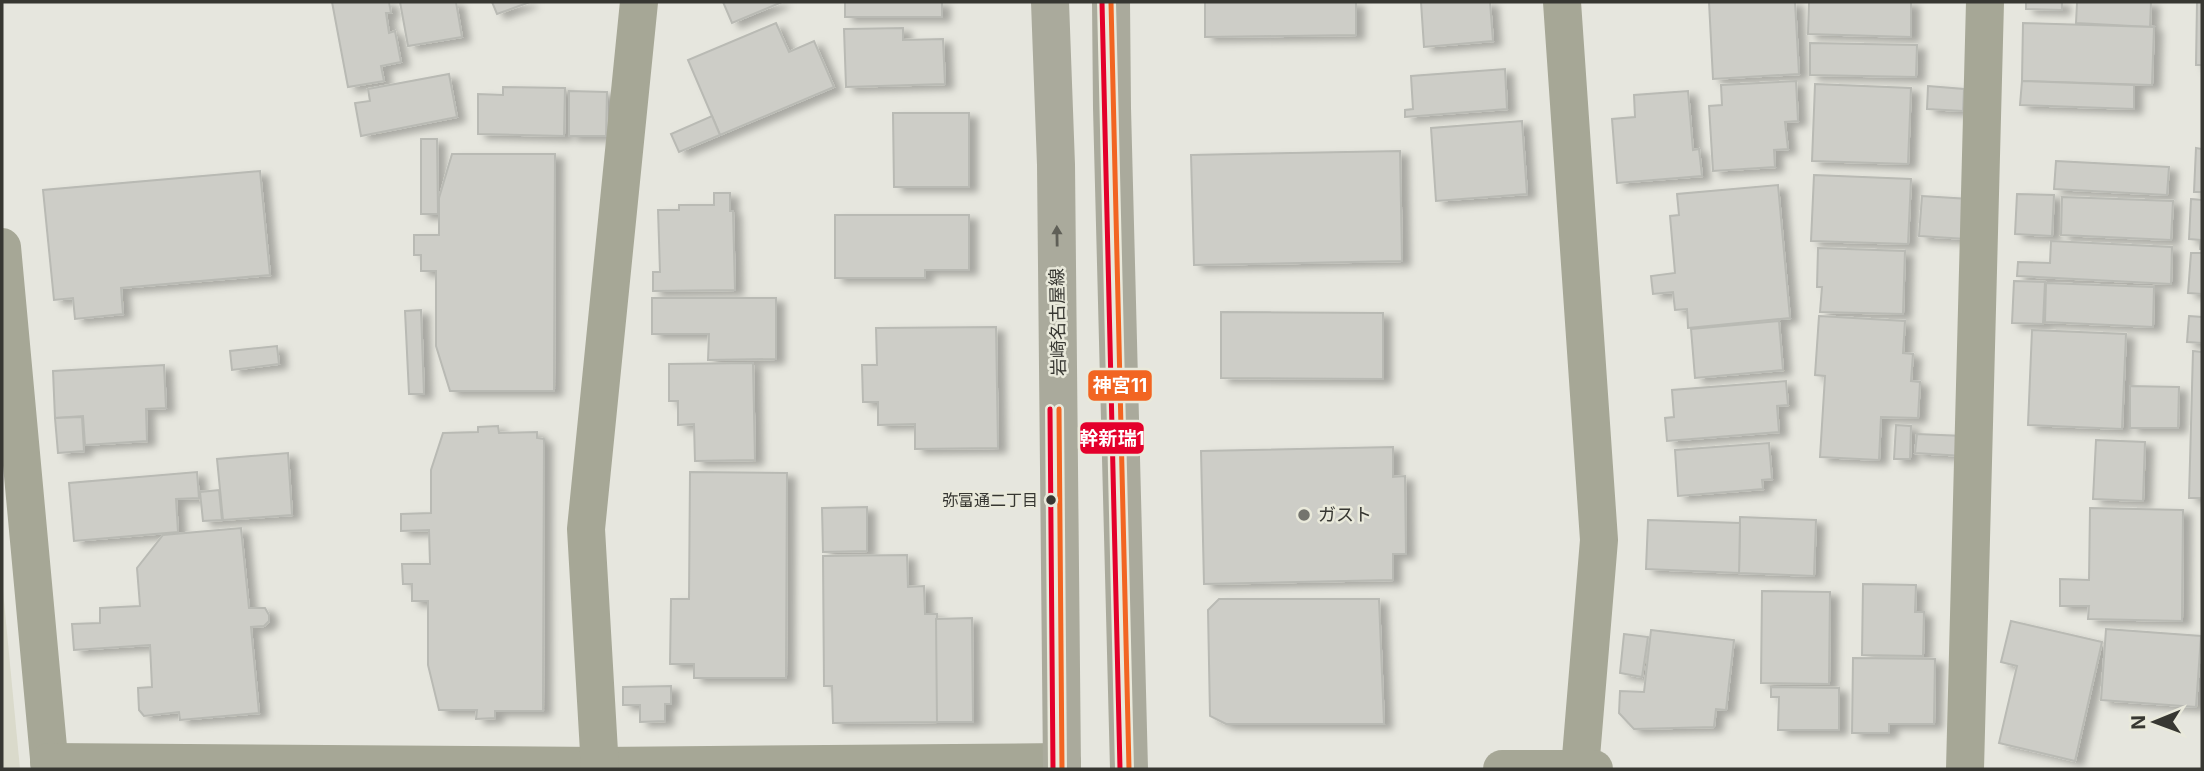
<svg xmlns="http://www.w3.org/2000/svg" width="2204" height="771" viewBox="0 0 2204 771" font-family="Inter,'Noto Sans JP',sans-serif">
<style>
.built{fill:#dadacb}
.building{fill:#cdcdc7;stroke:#b9bab4;stroke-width:2;filter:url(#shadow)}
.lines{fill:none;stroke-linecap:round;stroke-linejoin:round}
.minor{stroke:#a6a796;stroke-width:38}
.major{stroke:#aaaa9c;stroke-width:38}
.bus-1-casing{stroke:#e9e9db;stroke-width:10}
.bus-2-casing{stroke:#e9e9db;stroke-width:10}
.bus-1{stroke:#f26522;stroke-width:5}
.bus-2{stroke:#e4002b;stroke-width:5}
.oneway{fill:#5f5f57}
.bus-dot{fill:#373732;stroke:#e9e9db;stroke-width:2.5}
.poi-dot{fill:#74746e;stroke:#e9e9db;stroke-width:2.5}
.labels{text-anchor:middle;stroke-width:5;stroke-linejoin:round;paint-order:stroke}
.bus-label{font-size:16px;fill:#373732;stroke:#e9e9db;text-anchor:end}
.street-label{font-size:18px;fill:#373732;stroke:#e9e9db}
.poi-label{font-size:18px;fill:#373732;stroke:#e9e9db;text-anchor:start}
.line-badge{stroke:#e9e9db;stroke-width:2.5}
.badge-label{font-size:19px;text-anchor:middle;font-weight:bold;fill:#fff}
</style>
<defs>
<filter id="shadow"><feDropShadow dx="8" dy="4.5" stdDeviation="3.5" flood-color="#0004"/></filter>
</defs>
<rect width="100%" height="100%" fill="#e6e6de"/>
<path class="built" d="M 2,580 L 20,769 L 2,769 Z"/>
<g class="building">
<path d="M 332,2 L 389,2 L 391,13 L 386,13 L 389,33 L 395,31 L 401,62 L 381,66 L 384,81 L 348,87 Z"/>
<path d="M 400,2 L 456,2 L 462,37 L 408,46 Z"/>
<path d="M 492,2 L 530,2 L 497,14 Z"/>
<path d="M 723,2 L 782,2 L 732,23 Z"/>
<rect x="845" y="2" width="97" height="15"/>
<path d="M 1205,2 L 1356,2 L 1356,35 L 1205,37 Z"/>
<path d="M 1421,2 L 1490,2 L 1493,41 L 1424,47 Z"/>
<path d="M 1709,2 L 1795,2 L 1799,74 L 1713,79 Z"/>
<path d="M 1809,2 L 1911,2 L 1911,37 L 1808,34 Z"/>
<path d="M 2026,2 L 2062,2 L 2062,10 L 2026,9 Z"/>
<path d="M 2077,2 L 2151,2 L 2150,27 L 2076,23 Z"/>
<path d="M 2197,2 L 2202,2 L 2202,65 L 2196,65 Z"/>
<path d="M 776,23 L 789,52 L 814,41 L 834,87 L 720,135 L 688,60 Z"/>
<path d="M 2023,23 L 2154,27 L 2152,85 L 2022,81 Z"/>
<path d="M 903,28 L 903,40 L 943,39 L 945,84 L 846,87 L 844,29 Z"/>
<path d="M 1810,43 L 1917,45 L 1916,77 L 1810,75 Z"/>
<path d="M 1505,69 L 1507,109 L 1405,117 L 1405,110 L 1413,109 L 1411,76 Z"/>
<path d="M 449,74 L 457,117 L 361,136 L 355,103 L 370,101 L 368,89 Z"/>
<path d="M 1796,81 L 1798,121 L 1785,122 L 1788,149 L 1774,150 L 1775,167 L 1713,171 L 1709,106 L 1722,105 L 1721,85 Z"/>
<path d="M 2022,81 L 2134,85 L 2134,109 L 2020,105 Z"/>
<path d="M 1815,84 L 1911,88 L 1908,164 L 1812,161 Z"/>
<path d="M 1928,86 L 1964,89 L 1963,111 L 1927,109 Z"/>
<path d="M 503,87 L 565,88 L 564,136 L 478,134 L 478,94 L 503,95 Z"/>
<path d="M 569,91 L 607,92 L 606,136 L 569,136 Z"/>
<path d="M 1688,91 L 1693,150 L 1699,149 L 1702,176 L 1617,183 L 1612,119 L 1635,117 L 1634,95 Z"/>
<path d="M 893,113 L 969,113 L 969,187 L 894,187 Z"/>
<path d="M 712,116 L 720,135 L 679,152 L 671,134 Z"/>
<path d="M 1522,121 L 1527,194 L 1436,201 L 1431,128 Z"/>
<path d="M 421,139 L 437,139 L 438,214 L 421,214 Z"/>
<path d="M 2196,148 L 2202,149 L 2202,192 L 2194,192 Z"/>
<path d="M 1400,151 L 1402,261 L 1194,265 L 1191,155 Z"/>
<path d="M 452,154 L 555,154 L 554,391 L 450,391 L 436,346 L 436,271 L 421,271 L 421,255 L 414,255 L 414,235 L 439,235 L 439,198 Z"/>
<path d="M 2056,161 L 2169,167 L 2167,195 L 2054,189 Z"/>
<path d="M 260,171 L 270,275 L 121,288 L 123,314 L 75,319 L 73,298 L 54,300 L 43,190 Z"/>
<path d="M 1814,175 L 1911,179 L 1908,244 L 1811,241 Z"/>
<path d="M 1778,185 L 1790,318 L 1688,328 L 1687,309 L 1675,310 L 1673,292 L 1653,294 L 1651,276 L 1675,273 L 1670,216 L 1679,215 L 1677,194 Z"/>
<path d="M 714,193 L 730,193 L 730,211 L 733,211 L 735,290 L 653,291 L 653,272 L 660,272 L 658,210 L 679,210 L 679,205 L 714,205 Z"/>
<path d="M 2017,194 L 2054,195 L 2052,236 L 2015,234 Z"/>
<path d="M 1922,196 L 1969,199 L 1966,239 L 1919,236 Z"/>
<path d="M 2062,197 L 2173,201 L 2171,240 L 2061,235 Z"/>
<path d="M 2191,199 L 2202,200 L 2202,249 L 2200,249 L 2200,240 L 2189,239 Z"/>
<path d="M 835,215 L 969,215 L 969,270 L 925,270 L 925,278 L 835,278 Z"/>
<path d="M 2051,241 L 2172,247 L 2171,284 L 2017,276 L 2018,262 L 2050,263 Z"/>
<path d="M 1818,248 L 1905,251 L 1903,314 L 1820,312 L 1822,287 L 1817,287 Z"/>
<path d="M 2191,253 L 2202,253 L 2202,294 L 2188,293 Z"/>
<path d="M 2014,281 L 2045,282 L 2043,324 L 2012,323 Z"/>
<path d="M 2046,283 L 2154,287 L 2153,327 L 2045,322 Z"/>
<path d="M 652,298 L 776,298 L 776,359 L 708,360 L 709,334 L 652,334 Z"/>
<path d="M 421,310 L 424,394 L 409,394 L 405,311 Z"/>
<path d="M 1221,312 L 1383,313 L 1383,379 L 1221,378 Z"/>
<path d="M 1819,316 L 1905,321 L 1903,353 L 1913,354 L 1911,381 L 1920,382 L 1918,418 L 1881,417 L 1879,460 L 1820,457 L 1825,376 L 1815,375 Z"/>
<path d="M 2189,316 L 2202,317 L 2202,343 L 2187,342 Z"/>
<path d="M 1779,321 L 1783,370 L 1695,378 L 1691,329 Z"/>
<path d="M 996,327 L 998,448 L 915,449 L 915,424 L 878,425 L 878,402 L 863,402 L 862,365 L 877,365 L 876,328 Z"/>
<path d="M 2032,330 L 2126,334 L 2122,429 L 2028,425 Z"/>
<path d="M 277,346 L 279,364 L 232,370 L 230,351 Z"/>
<path d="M 2193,351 L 2202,352 L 2202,498 L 2189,498 Z"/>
<path d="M 753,363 L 755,460 L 695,461 L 694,424 L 678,425 L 678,401 L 669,401 L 669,364 Z"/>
<path d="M 164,365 L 166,408 L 146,409 L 147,441 L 85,445 L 83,416 L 55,418 L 53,371 Z"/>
<path d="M 1786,381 L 1788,405 L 1777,406 L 1779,432 L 1667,441 L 1665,418 L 1674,417 L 1672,390 Z"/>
<path d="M 2130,386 L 2179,387 L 2178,428 L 2130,428 Z"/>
<path d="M 82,417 L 84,451 L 58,453 L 55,418 Z"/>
<path d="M 1896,425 L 1911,426 L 1910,459 L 1894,459 Z"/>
<path d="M 498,426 L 499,433 L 537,432 L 537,438 L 544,439 L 543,711 L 495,711 L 495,718 L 476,719 L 477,710 L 439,710 L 428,665 L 428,601 L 412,601 L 412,584 L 403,584 L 402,564 L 430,564 L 429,530 L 401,531 L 401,514 L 431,513 L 431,470 L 443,433 L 478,432 L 478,427 Z"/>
<path d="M 1917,434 L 1964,436 L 1963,456 L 1915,453 Z"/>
<path d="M 2096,440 L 2145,442 L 2143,501 L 2093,499 Z"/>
<path d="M 1769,443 L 1772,479 L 1762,480 L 1763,489 L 1678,496 L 1675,450 Z"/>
<path d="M 1393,447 L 1393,477 L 1405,476 L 1406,554 L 1393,554 L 1393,580 L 1204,584 L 1201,451 Z"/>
<path d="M 288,453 L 292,515 L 223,520 L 217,459 Z"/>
<path d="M 197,472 L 199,498 L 176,499 L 178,532 L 74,541 L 69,483 Z"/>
<path d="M 690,472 L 787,473 L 786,678 L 694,678 L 694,664 L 670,664 L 671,599 L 689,599 Z"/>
<path d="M 219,490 L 222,520 L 203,521 L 200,492 Z"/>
<path d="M 867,507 L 867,551 L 823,552 L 822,508 Z"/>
<path d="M 2090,508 L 2183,510 L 2182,621 L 2088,619 L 2089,606 L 2060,606 L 2060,579 L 2089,580 Z"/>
<path d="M 1740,517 L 1816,520 L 1814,576 L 1739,573 Z"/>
<path d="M 1648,520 L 1740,523 L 1739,573 L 1646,569 Z"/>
<path d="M 241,528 L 249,608 L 265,608 L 269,615 L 269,621 L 264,626 L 251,627 L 259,713 L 180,720 L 179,712 L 144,716 L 139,710 L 138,688 L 152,687 L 150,645 L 74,650 L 72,624 L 100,623 L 100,608 L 140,606 L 137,568 L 163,535 Z"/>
<path d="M 907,555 L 908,587 L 924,586 L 925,614 L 937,614 L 937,722 L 833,723 L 832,686 L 824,686 L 823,556 Z"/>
<path d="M 1863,584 L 1916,585 L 1915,612 L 1924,612 L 1923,656 L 1862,655 Z"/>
<path d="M 1762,591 L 1830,592 L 1829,684 L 1761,683 Z"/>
<path d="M 1219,599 L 1379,599 L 1384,724 L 1226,724 L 1210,716 L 1208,610 Z"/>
<path d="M 972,618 L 973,722 L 937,722 L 936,619 Z"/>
<path d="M 2011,621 L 2102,642 L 2075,761 L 1999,743 L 2017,666 L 2001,662 Z"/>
<path d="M 2106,629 L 2201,636 L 2196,707 L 2101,700 Z"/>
<path d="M 1651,630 L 1734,640 L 1726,710 L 1716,709 L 1714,727 L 1634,729 L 1619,713 L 1620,691 L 1644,692 Z"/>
<path d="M 1624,634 L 1648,637 L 1642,677 L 1620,673 Z"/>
<path d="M 1853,658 L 1935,659 L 1934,724 L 1889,724 L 1889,733 L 1852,733 Z"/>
<path d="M 671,686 L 671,704 L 665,704 L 665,721 L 640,722 L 640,705 L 623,705 L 623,687 Z"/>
<path d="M 1771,687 L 1839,688 L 1839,730 L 1778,730 L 1779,697 L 1771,697 Z"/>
</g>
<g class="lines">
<g class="minor">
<path d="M 1562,2 L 1599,540 L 1580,769"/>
<path d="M 2,247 L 50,769"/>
<path d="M 49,762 L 600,766 L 1062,762"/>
<path d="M 600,769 L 586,529 L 639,2"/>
<path d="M 1502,769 L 1594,769"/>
<path d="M 1965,769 L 1985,2"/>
</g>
<g class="major">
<path d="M 1050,2 L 1056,165 L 1062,769"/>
<path d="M 1111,2 L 1112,108 L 1129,769"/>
</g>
<defs>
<g id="bus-1">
<path d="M 1111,2 L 1129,769"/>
<path d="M 1059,409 L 1062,769"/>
</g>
<g id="bus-2">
<path d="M 1102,2 L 1120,769"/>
<path d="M 1050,409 L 1053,769"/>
</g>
</defs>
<use href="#bus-1" class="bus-1-casing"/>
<use href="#bus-2" class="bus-2-casing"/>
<use href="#bus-1" class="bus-1"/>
<use href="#bus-2" class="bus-2"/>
</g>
<defs><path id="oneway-solid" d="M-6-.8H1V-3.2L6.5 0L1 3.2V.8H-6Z" transform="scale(1.75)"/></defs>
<use class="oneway" href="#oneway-solid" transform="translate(1057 236) rotate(-91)"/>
<circle class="bus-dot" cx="1051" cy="500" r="6"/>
<circle class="poi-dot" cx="1304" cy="515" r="7"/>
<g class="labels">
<g class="bus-label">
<text x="1038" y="506">弥富通二丁目</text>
</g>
<g class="street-label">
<text transform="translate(1058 322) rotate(-91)" y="6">岩崎名古屋線</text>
</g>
<g class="poi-label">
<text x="1318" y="521">ガスト</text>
</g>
</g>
<g class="line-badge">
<rect x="1087" y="369" width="66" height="33" rx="7" fill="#f26522"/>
<rect x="1079" y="421" width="66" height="34" rx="7" fill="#e4002b"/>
</g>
<g class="badge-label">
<text x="1120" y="392">神宮11</text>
<text x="1112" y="445">幹新瑞1</text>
</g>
<rect width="2204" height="771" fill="none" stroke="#373732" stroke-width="7"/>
<g transform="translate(2155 722) rotate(269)" stroke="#e9e9db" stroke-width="5" paint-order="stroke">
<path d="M0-5L12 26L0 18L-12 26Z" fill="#373732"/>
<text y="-10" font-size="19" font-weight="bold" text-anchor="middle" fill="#373732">N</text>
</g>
</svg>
